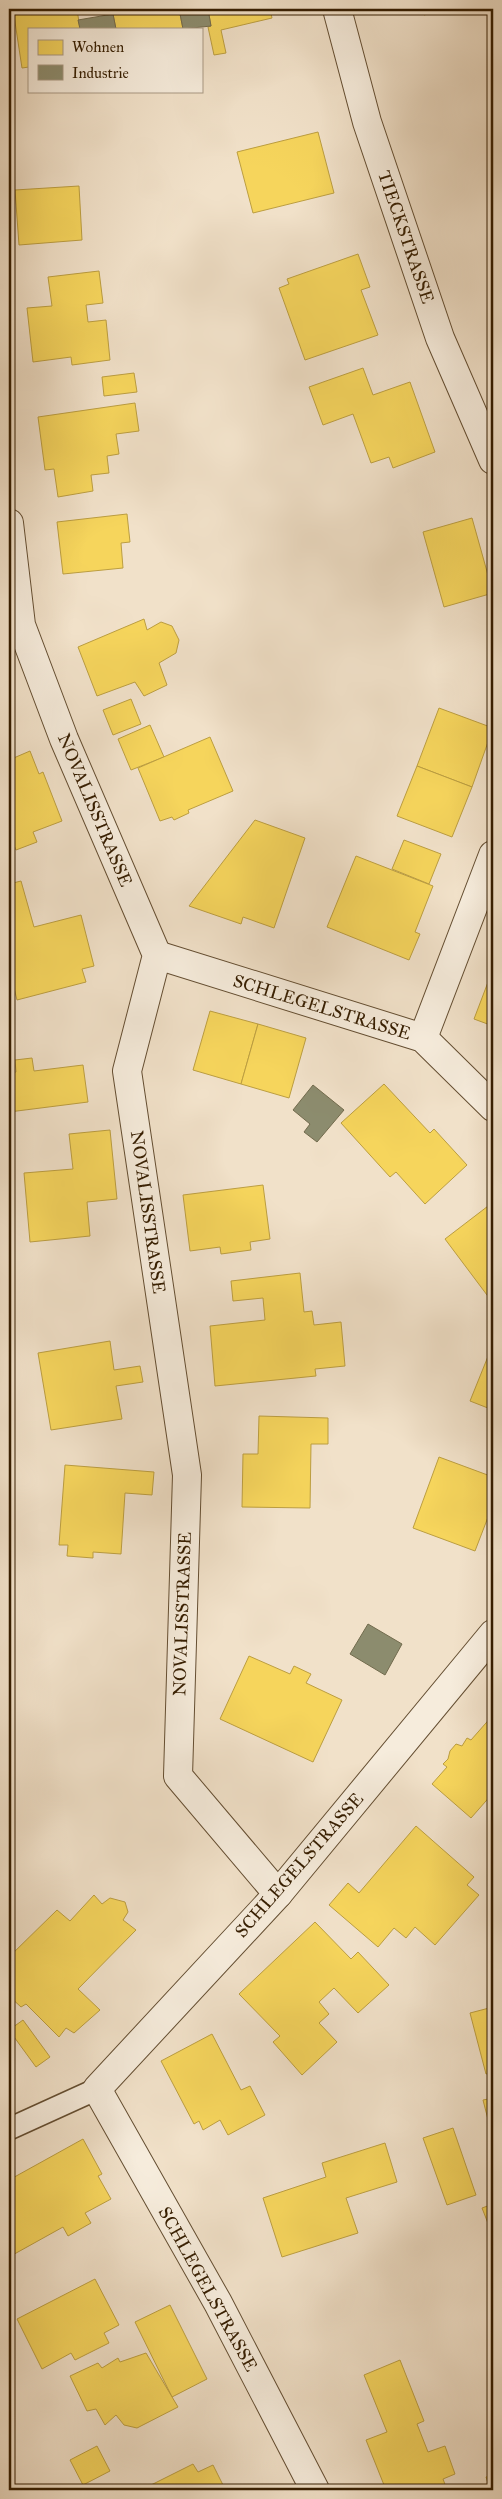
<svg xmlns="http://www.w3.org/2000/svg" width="502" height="2499" viewBox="0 0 502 2499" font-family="'IM FELL Great Primer',serif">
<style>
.homes{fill:#f6d55c;stroke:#bc9e40}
.industry{fill:#8c8c6e;stroke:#726b4d}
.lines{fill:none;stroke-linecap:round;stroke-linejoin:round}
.service-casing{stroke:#644e32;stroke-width:24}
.minor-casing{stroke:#644e32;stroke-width:30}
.service{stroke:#f6ecdc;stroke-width:21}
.minor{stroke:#f6ecdc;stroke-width:28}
.labels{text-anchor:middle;stroke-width:5;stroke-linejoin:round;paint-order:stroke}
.street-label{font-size:18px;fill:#351d00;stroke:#f6ecdc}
</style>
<rect width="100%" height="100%" fill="#f1e1c9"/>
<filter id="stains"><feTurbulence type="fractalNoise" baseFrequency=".004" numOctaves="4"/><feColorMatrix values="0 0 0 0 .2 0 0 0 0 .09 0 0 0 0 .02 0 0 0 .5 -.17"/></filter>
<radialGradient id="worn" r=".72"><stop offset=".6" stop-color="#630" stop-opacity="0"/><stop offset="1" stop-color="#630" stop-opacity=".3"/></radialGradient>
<g class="homes">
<path d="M 13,9 L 77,9 L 80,29 L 29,29 L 29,67 L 22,68 Z"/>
<path d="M 112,9 L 179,9 L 183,29 L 116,29 Z"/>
<path d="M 208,9 L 270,9 L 272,18 L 221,30 L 226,53 L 214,55 L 208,27 L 211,26 Z"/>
<path d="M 422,9 L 445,9 L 424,15 Z"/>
<path d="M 318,132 L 334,193 L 253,213 L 237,152 Z"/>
<path d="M 79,186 L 82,240 L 19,245 L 15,190 Z"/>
<path d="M 358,254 L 370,287 L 361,290 L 378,335 L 305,360 L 279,288 L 289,284 L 287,279 Z"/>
<path d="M 99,271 L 103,303 L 86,305 L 88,322 L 106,320 L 110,360 L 72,365 L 71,357 L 33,362 L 27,308 L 52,306 L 48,277 Z"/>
<path d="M 363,368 L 373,395 L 410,382 L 435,452 L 393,468 L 389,457 L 371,463 L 353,414 L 323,425 L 309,387 Z"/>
<path d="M 134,373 L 137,392 L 104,396 L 102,377 Z"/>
<path d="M 135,403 L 139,431 L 116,434 L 119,454 L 107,456 L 109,473 L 91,475 L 93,491 L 58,497 L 54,469 L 45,470 L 38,417 Z"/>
<path d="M 127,514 L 130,542 L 121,543 L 123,568 L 63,574 L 57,522 Z"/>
<path d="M 472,518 L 493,593 L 444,607 L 423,532 Z"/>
<path d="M 144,619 L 147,630 L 161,622 L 172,626 L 179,640 L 176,653 L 159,663 L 167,685 L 144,696 L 135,682 L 97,696 L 78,647 Z"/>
<path d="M 131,699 L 141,724 L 113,735 L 103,710 Z"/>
<path d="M 439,708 L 493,728 L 472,787 L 417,766 Z"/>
<path d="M 150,725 L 164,757 L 131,770 L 118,739 Z"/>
<path d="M 210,737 L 233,791 L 188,810 L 189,813 L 174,820 L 172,817 L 160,821 L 138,768 Z"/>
<path d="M 30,751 L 39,774 L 43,772 L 62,821 L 33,832 L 37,842 L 16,850 L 12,841 L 9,842 L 9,760 Z"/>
<path d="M 417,766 L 472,787 L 452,837 L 397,816 Z"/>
<path d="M 255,820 L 305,838 L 274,928 L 243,917 L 241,924 L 189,906 Z"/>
<path d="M 404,840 L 441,854 L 429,884 L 392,869 Z"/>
<path d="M 356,856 L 433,886 L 415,932 L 420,934 L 409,960 L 327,927 Z"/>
<path d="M 21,881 L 34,927 L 81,915 L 94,966 L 82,969 L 86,982 L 17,1000 L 9,968 L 9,884 Z"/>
<path d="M 493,969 L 493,1026 L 474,1019 Z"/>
<path d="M 210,1011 L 258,1024 L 241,1084 L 193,1070 Z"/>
<path d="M 258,1024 L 306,1038 L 289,1098 L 241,1084 Z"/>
<path d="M 32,1058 L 34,1071 L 83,1065 L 88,1102 L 9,1112 L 9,1073 L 16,1072 L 15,1060 Z"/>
<path d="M 384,1084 L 430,1133 L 434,1129 L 467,1165 L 425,1204 L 396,1172 L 390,1177 L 341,1123 Z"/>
<path d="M 110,1130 L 117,1199 L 87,1202 L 90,1236 L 30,1242 L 24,1173 L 73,1169 L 69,1134 Z"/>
<path d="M 263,1185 L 270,1239 L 250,1242 L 251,1250 L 221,1254 L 220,1247 L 190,1251 L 183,1195 Z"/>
<path d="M 492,1203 L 493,1204 L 493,1303 L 445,1239 Z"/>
<path d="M 300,1273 L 304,1312 L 312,1311 L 314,1325 L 341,1322 L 345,1366 L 315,1369 L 316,1376 L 215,1386 L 210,1326 L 265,1320 L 263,1298 L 233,1301 L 231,1281 Z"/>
<path d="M 110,1341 L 114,1370 L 140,1366 L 143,1382 L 116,1386 L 122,1419 L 51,1430 L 38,1353 Z"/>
<path d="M 493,1344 L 493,1410 L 470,1401 Z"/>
<path d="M 259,1416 L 328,1418 L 328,1444 L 311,1444 L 310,1508 L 242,1507 L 243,1454 L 258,1454 Z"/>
<path d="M 439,1457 L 493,1477 L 493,1513 L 490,1512 L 475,1551 L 413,1528 Z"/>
<path d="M 65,1465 L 154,1472 L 152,1495 L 125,1493 L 121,1554 L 93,1552 L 93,1558 L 67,1556 L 68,1545 L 59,1545 Z"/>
<path d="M 249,1656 L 290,1674 L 294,1666 L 311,1674 L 306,1683 L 342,1700 L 313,1762 L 220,1719 Z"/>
<path d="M 493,1715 L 493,1793 L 471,1818 L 432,1784 L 447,1767 L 443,1764 L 448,1759 L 450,1751 L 456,1744 L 462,1746 L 467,1738 L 471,1740 Z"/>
<path d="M 416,1826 L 474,1877 L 467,1885 L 479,1895 L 435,1945 L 415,1927 L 406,1938 L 394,1928 L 378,1947 L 329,1905 L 348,1883 L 359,1893 Z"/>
<path d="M 94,1895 L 102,1904 L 110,1898 L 125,1902 L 128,1912 L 123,1920 L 136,1930 L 78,1989 L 100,2010 L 74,2033 L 66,2028 L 59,2037 L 26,2004 L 21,2007 L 9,1996 L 11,1992 L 9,1990 L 9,1957 L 57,1910 L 70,1921 Z"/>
<path d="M 315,1922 L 351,1959 L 358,1952 L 389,1985 L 358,2013 L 334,1988 L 319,2002 L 329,2014 L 319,2023 L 337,2042 L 302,2075 L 273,2042 L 280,2036 L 239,1994 Z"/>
<path d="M 493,2007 L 493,2072 L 486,2074 L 470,2013 Z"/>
<path d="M 23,2020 L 50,2057 L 36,2067 L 9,2030 Z"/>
<path d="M 212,2034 L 241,2090 L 250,2086 L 265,2115 L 228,2135 L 220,2120 L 203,2130 L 199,2121 L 194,2124 L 161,2061 Z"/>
<path d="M 493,2098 L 493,2139 L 483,2100 Z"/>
<path d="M 453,2128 L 476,2195 L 447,2205 L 423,2138 Z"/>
<path d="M 83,2139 L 102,2174 L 98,2176 L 111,2199 L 85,2213 L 91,2223 L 68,2236 L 63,2227 L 9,2257 L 9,2180 Z"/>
<path d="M 385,2143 L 397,2182 L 346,2198 L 358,2233 L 282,2257 L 263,2198 L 326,2177 L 322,2163 Z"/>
<path d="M 493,2204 L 493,2236 L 482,2208 Z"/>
<path d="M 95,2279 L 119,2325 L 104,2333 L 109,2343 L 75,2360 L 71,2353 L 42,2369 L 17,2319 Z"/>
<path d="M 170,2305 L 207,2379 L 172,2397 L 135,2322 Z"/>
<path d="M 146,2353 L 178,2407 L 137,2428 L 124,2425 L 116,2415 L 105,2425 L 96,2409 L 87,2411 L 70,2376 L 98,2363 L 102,2368 L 118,2358 L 120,2362 Z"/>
<path d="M 400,2360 L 424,2421 L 417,2424 L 428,2452 L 445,2446 L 455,2474 L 443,2479 L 446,2487 L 437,2490 L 386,2490 L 366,2440 L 387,2432 L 364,2375 Z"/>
<path d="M 97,2446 L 110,2471 L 83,2485 L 70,2460 Z"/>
<path d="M 193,2464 L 198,2472 L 213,2465 L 223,2485 L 214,2490 L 146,2490 L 145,2488 Z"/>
<path d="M 493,2475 L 493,2490 L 476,2490 L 489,2486 L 486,2477 Z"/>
</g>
<g class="industry">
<path d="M 179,9 L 208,9 L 211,26 L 183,29 Z"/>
<path d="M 113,14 L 116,29 L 80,29 L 78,20 Z"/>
<path d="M 313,1085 L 344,1110 L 317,1142 L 304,1132 L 310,1124 L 293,1110 Z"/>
<path d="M 368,1624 L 402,1644 L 385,1675 L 350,1654 Z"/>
</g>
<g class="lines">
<defs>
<path id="service" d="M 9,2129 L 97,2089"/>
<g id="minor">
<path d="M 337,9 L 367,122 L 440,338 L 493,460"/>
<path d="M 9,523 L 21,625 L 64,739 L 157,955 L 127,1071 L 187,1475 L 178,1776 L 278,1894"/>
<path d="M 157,955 L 423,1038 L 493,1107"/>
<path d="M 423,1038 L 493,855"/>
<path d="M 315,2490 L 218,2303 L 97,2089 L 278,1894 L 493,1634"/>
</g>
</defs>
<use href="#service" class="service-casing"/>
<use href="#minor" class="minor-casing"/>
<use href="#service" class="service"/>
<use href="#minor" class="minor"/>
</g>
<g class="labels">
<g class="street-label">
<text transform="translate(406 237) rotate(71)" y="6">TIECKSTRASSE</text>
<text transform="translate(95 810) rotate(67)" y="6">NOVALISSTRASSE</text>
<text transform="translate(322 1007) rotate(17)" y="6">SCHLEGELSTRASSE</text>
<text transform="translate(148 1212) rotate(82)" y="6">NOVALISSTRASSE</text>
<text transform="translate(182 1614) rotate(-88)" y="6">NOVALISSTRASSE</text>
<text transform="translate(299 1865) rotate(-49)" y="6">SCHLEGELSTRASSE</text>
<text transform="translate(208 2289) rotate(61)" y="6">SCHLEGELSTRASSE</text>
</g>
</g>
<rect width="502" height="2499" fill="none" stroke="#f1e1c9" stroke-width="30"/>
<rect x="10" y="10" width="482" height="2479" fill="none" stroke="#351d00" stroke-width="2.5"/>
<rect x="15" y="15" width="472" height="2469" fill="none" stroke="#351d00"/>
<rect x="28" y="28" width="175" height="65" fill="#f6ecdc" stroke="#a99984"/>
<rect x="38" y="40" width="25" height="15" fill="#f6d55c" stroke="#a99984"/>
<text x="72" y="52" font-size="15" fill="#351d00">Wohnen</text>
<rect x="38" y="65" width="25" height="15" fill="#8c8c6e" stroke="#a99984"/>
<text x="72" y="78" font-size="15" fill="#351d00">Industrie</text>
<rect width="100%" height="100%" filter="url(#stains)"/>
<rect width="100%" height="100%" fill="url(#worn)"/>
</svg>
